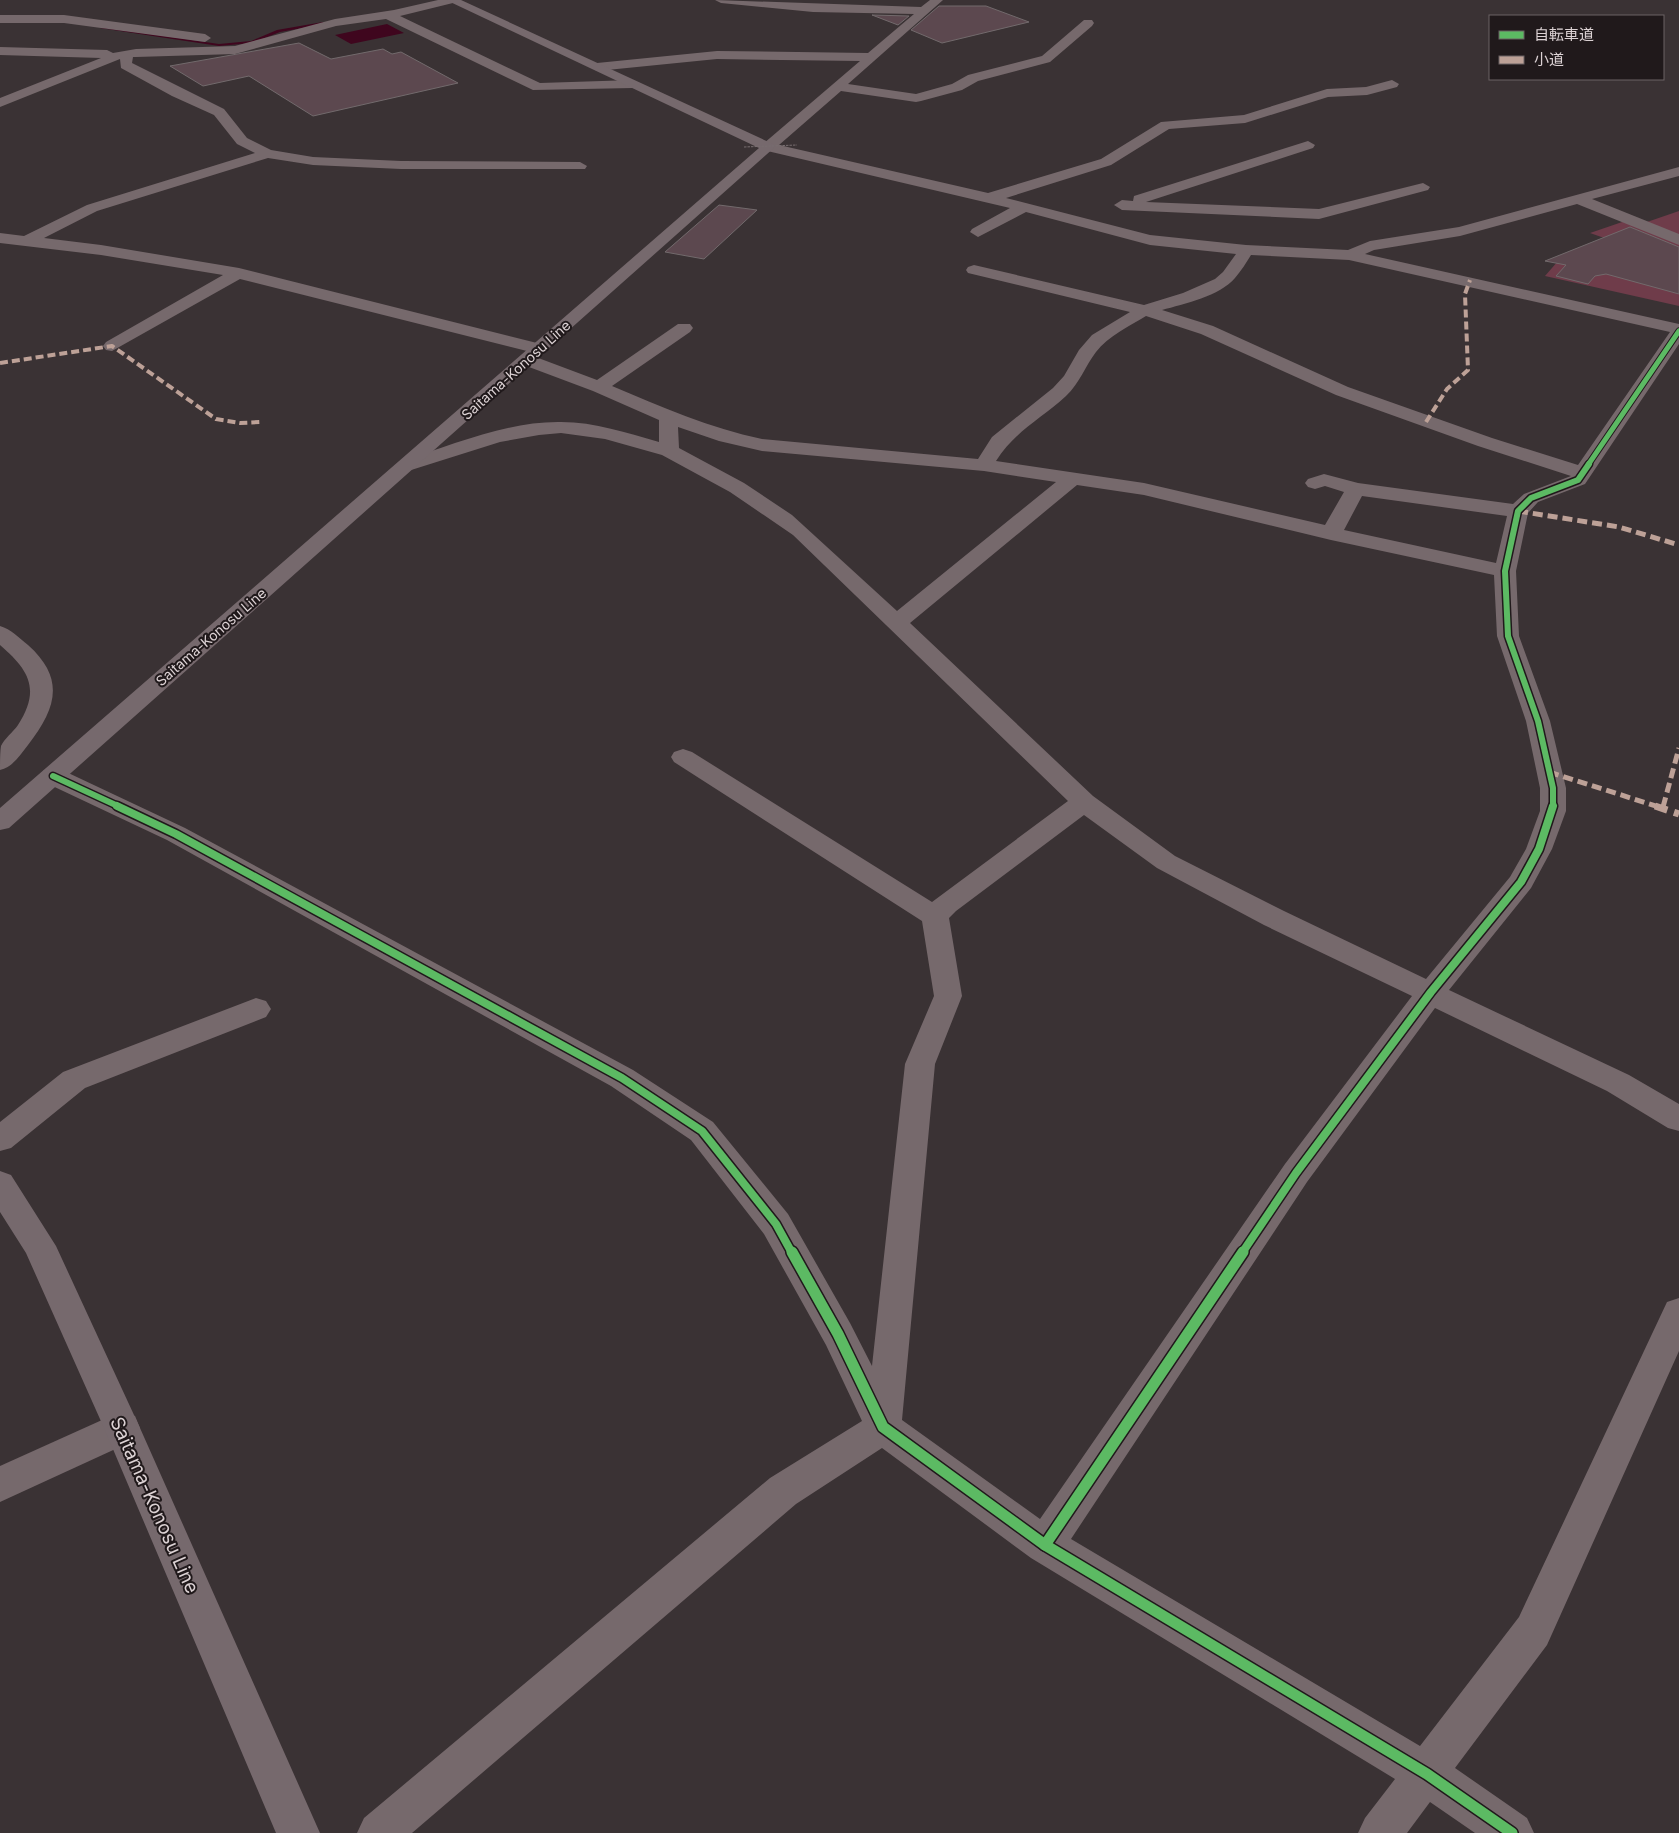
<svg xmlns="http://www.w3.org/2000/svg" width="1679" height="1833" viewBox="0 0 1679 1833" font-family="Inter,'Noto Sans JP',sans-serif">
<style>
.green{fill:#6f3c4a}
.water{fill:#3f061e}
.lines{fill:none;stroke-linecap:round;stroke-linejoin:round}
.stream{fill:#3f061e;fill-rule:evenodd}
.building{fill:#5c484f;stroke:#726a6c}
.minor{fill:#76696c;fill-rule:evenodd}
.major{fill:#76696d;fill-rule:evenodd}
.path-bridge{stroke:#786e70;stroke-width:1;stroke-dasharray:2.5 1;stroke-linecap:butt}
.quiet-far2{stroke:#bda197;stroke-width:4;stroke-dasharray:8 4;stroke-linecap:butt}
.quiet-far1{stroke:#bda197;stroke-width:5;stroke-dasharray:10 5;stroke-linecap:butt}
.quiet{stroke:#bda197;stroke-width:7;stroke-dasharray:13 7;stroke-linecap:butt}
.cycleway-far3-casing{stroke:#20191b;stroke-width:7}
.cycleway-far2-casing{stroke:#20191b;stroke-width:9}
.cycleway-far1-casing{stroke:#20191b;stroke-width:11}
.cycleway-casing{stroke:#20191b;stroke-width:14}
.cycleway-far3{stroke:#5cba63;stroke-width:5}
.cycleway-far2{stroke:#5cba63;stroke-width:6}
.cycleway-far1{stroke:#5cba63;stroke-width:8}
.cycleway{stroke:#5cba63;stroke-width:11}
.labels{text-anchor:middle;stroke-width:4;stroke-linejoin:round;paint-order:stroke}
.far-street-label{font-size:14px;fill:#dcd2d4;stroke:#20191b}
.near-street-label{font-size:19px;fill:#dcd2d4;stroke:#20191b}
</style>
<rect width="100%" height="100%" fill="#3a3234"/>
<g class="green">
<path d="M 1679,211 L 1679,237 L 1647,222 Z"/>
<path d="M 1628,220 L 1679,243 L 1679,306 L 1545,276 L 1565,253 L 1601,263 L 1627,246 L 1590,233 Z"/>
</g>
<path class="water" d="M 387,24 L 404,33 L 351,44 L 335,35 Z"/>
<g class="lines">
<path class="stream" d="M 323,22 L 325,24 L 280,32 L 252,43 L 219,46 L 100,28 L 102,27 L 219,44 L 251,41 L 277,30 Z"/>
</g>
<g class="building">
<path d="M 939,6 L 986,6 L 1029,22 L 942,43 L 911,30 Z"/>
<path d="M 872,15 L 909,16 L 898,25 Z"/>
<path d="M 299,43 L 331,59 L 383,49 L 392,54 L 401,52 L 458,83 L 313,116 L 249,76 L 203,86 L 170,66 Z"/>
<path d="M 719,205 L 757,210 L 704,259 L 665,252 Z"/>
<path d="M 1630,227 L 1679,247 L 1679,294 L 1606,274 L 1595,276 L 1588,284 L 1556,276 L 1566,265 L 1545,261 Z"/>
</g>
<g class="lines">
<g class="minor">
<path d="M 438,0 L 459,0 L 457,2 L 400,16 L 540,83 L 633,80 L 640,84 L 633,88 L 533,90 L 386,19 L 336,26 L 235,54 L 136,57 L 133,57 L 132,63 L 224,109 L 247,138 L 271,150 L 313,157 L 401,161 L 580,162 L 587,166 L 585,169 L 401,169 L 313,165 L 268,158 L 97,211 L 44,238 L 101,245 L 239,268 L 545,345 L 548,349 L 545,353 L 539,354 L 240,279 L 112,351 L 106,350 L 103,346 L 106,342 L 223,275 L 101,255 L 0,243 L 0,233 L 24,236 L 87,205 L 255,153 L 237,144 L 214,115 L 172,96 L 121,68 L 120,59 L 0,107 L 0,98 L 101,58 L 0,55 L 0,47 L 107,50 L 113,53 L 136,49 L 235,46 L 335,19 L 394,10 Z"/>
<path d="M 715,0 L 921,7 L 930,0 L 943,0 L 848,84 L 916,94 L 952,84 L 968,75 L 1042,56 L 1084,20 L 1092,20 L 1094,23 L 1092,26 L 1050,62 L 978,81 L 962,90 L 921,101 L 916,102 L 841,91 L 779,145 L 988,193 L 1101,159 L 1161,122 L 1244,115 L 1327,89 L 1366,87 L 1392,80 L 1399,84 L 1397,87 L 1367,95 L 1328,97 L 1245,123 L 1169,129 L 1111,165 L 1006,198 L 1150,235 L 1246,245 L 1348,250 L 1370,241 L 1459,227 L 1679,167 L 1679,176 L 1592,199 L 1679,234 L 1679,245 L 1577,204 L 1460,236 L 1374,250 L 1365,254 L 1679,324 L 1679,344 L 1585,484 L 1538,502 L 1528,513 L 1516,571 L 1519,636 L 1550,721 L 1566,788 L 1566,811 L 1552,849 L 1531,888 L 1449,990 L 1629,1075 L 1679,1104 L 1679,1131 L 1668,1128 L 1607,1091 L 1435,1008 L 1307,1182 L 1071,1539 L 1420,1746 L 1519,1617 L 1667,1302 L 1679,1298 L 1679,1351 L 1547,1645 L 1455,1768 L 1527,1818 L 1534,1833 L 1475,1833 L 1430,1802 L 1407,1833 L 1358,1833 L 1365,1818 L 1395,1779 L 1031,1558 L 882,1448 L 796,1504 L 412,1833 L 357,1833 L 364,1818 L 770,1478 L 862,1421 L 826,1345 L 764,1234 L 691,1140 L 611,1086 L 167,840 L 44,782 L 40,776 L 44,770 L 53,768 L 62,770 L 185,828 L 633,1070 L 713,1122 L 788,1214 L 850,1323 L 872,1366 L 905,1064 L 934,996 L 922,921 L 674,762 L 671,757 L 674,752 L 683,749 L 692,752 L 932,902 L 1068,801 L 793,535 L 730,492 L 662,455 L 605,439 L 561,433 L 539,435 L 500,442 L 408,471 L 401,469 L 398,465 L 401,461 C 453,445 507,421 561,422 C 595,422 627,433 659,442 L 659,420 L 593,391 L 521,364 L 518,360 L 521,356 L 533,356 L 597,380 L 678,324 L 690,324 L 693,328 L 690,332 L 612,386 C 661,407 710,428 762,439 L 978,459 L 992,437 L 1053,388 L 1064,376 L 1079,350 L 1092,335 L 1130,312 L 968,273 L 966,270 L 968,267 L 974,265 L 1144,305 L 1183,293 L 1215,279 L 1223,272 L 1236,254 L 1150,245 L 1026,212 L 978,237 L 970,232 L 972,229 L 1010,208 L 763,150 L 761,147 L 763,144 L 860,61 L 717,59 L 597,71 L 591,67 L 597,63 L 717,51 L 868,53 L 914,14 L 813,12 L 721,3 ZM 1251,255 L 1349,260 L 1670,332 L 1578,465 L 1492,438 L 1348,387 L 1213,326 L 1162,310 C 1184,304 1220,296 1235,278 C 1241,271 1246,263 1251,255 ZM 1146,316 L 1201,334 L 1336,395 L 1478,446 L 1571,476 L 1524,494 L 1513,504 L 1358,483 L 1324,474 L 1308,479 L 1305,483 L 1308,487 L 1315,489 L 1325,486 L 1344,492 L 1325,525 L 1144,483 L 996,461 C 1015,431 1041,419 1066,396 C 1080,383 1085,366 1096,352 C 1108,336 1130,326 1146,316 ZM 678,427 L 719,441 L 762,451 L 984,471 L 1056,482 L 897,611 L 792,515 L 744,483 L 679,448 ZM 1077,485 L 1144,495 L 1331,540 L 1494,575 L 1497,636 L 1526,721 L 1540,788 L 1540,811 L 1526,849 L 1510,877 L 1426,979 L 1284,911 L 1175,856 L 1093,796 L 910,623 ZM 1362,496 L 1507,516 L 1496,563 L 1344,530 ZM 1084,815 L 1157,868 L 1264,925 L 1412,996 L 1285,1164 L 1040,1519 L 902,1420 L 935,1064 L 962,996 L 949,918 L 956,911 Z"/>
<path d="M 0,15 L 64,15 L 205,34 L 211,38 L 205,42 L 64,23 L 0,23 Z"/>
<path d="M 1308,141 L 1315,145 L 1313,148 L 1146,202 L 1319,209 L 1423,183 L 1430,187 L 1428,190 L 1319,219 L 1122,210 L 1114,205 L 1122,200 L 1133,201 L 1134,196 Z"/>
<path d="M 0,626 C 11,629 19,638 28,645 C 66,679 56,709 28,745 C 20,755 13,767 0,770 C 0,763 0,752 1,746 C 4,739 13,732 18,725 C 41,689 29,670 0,645 Z"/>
<path d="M 256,998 L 266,1001 L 271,1009 L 266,1017 L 85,1088 L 11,1148 L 0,1151 L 0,1122 L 63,1072 Z"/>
<path d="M 122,1411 L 135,1416 L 140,1428 L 135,1440 L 0,1502 L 0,1466 Z"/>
</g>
<g class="major">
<path d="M 446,0 L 461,0 L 773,144 L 775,147 L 9,828 L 0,830 L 0,808 L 759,148 Z"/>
<path d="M 0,1171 L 11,1175 L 56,1246 L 140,1428 L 320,1833 L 276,1833 L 104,1428 L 26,1253 L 0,1212 Z"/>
</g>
<path class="path-bridge" d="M 744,147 L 797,145"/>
<g class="quiet-far2">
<path d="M 0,363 L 112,346 L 216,419 L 240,423 L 261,422"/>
<path d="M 1426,422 L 1447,389 L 1468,370 L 1465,294 L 1470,280"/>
</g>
<g class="quiet-far1">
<path d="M 1518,511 L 1619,527 L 1679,545"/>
<path d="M 1549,772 L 1659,807"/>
<path d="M 1663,807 L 1679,748"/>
</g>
<g class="quiet">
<path d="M 1655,806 L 1679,814"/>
<path d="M 1663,808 L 1663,806"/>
</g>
<defs>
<path id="cycleway-far3" d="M 1588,465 L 1679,331"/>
<g id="cycleway-far2">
<path d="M 53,776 L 120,807"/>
<path d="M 1553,807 L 1553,788 L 1538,721 L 1508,636 L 1505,571 L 1518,511 L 1531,498 L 1578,480 L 1589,464"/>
</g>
<g id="cycleway-far1">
<path d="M 117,806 L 176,834 L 622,1078 L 702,1131 L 776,1224 L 792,1253"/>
<path d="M 1242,1253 L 1296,1173 L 1431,992 L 1521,882 L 1539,849 L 1553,806"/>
</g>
<g id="cycleway">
<path d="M 792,1252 L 838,1334 L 883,1427 L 1045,1545 L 1427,1774 L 1512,1833"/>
<path d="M 1045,1545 L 1243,1252"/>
</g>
</defs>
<use href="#cycleway-far3" class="cycleway-far3-casing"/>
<use href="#cycleway-far2" class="cycleway-far2-casing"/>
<use href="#cycleway-far1" class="cycleway-far1-casing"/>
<use href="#cycleway" class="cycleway-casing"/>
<use href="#cycleway-far3" class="cycleway-far3"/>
<use href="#cycleway-far2" class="cycleway-far2"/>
<use href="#cycleway-far1" class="cycleway-far1"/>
<use href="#cycleway" class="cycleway"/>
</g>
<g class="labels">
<g class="far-street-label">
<text transform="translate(516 370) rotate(-42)" y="5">Saitama-Konosu Line</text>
<text transform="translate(211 637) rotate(-41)" y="5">Saitama-Konosu Line</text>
</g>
<g class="near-street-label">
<text transform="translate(155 1505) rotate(66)" y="7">Saitama-Konosu Line</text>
</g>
</g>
<rect x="1489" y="15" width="175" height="65" fill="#20191b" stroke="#6b6365"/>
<rect x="1499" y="31" width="25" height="8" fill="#5cba63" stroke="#6b6365"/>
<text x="1534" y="40" font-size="15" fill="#dcd2d4">自転車道</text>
<rect x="1499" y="56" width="25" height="8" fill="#bda197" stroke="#6b6365"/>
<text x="1534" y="65" font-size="15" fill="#dcd2d4">小道</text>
</svg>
